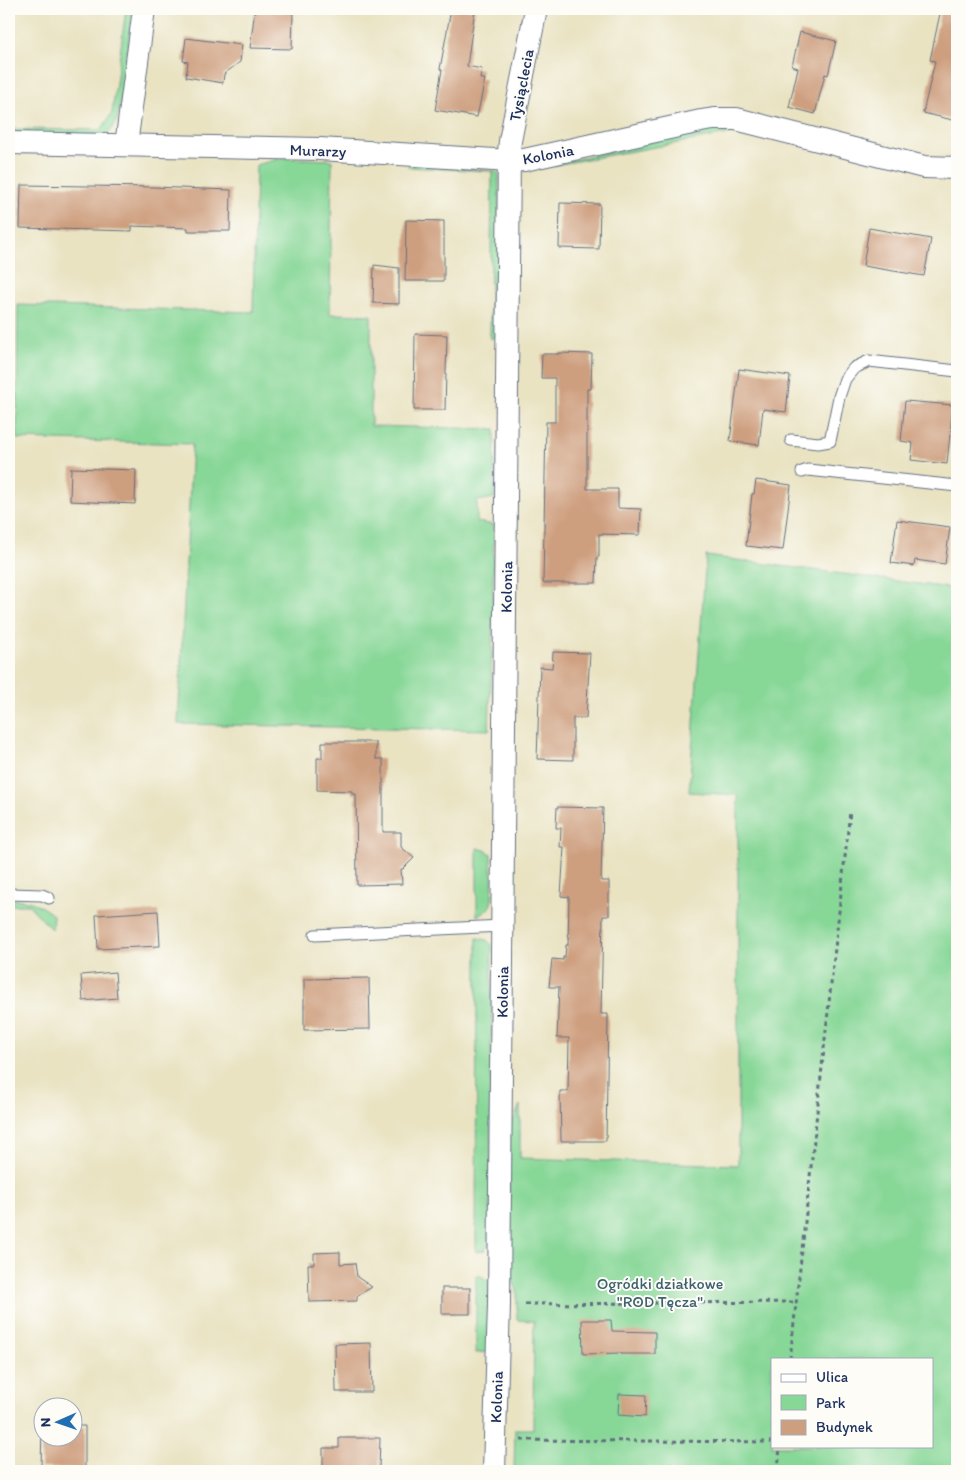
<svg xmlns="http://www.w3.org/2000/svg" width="966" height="1480" viewBox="0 0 966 1480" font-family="Itim,sans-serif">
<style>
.green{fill:#87d797;stroke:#51837a;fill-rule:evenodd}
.building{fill:#ce9f7f}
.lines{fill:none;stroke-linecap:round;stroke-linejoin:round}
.service-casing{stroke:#636e81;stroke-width:13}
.minor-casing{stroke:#636e81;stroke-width:24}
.path{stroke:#636e81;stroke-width:3;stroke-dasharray:4 4;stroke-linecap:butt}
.service{stroke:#fff;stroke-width:11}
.minor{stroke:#fff;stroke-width:22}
.labels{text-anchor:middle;stroke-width:4;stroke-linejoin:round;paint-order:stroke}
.street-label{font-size:16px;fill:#1b2f5e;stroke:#fdfcf7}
.park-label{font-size:16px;fill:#3b616f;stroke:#fdfcf7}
</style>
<rect width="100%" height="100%" fill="#fdfcf7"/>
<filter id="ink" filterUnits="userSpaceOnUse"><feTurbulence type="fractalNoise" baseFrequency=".02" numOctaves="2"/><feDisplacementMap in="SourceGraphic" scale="10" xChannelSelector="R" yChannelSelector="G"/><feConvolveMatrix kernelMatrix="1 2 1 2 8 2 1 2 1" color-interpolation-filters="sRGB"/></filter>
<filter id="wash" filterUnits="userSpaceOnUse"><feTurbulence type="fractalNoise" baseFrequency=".0096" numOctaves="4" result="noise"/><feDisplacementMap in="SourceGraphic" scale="20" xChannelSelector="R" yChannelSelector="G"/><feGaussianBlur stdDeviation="1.12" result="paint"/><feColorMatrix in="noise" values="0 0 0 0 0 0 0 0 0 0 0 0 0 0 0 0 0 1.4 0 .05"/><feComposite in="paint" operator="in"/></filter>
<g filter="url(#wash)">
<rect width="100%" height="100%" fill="#e9e3c2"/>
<g class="green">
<path d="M 126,9 L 133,9 L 120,105 C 118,117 116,127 106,135 L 9,136 L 9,129 L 101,130 L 112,113 Z"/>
<path d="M 718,129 L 739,132 L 538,168 L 695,131 Z"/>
<path d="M 282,158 L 332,160 L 330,314 L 371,315 L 371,426 L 495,429 L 494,498 L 477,501 L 477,522 L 494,525 L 492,653 L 489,730 L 178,724 L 192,444 L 17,439 L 18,305 L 253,312 L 256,165 Z"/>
<path d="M 412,163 L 496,171 L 499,174 L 498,336 L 490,339 L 492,171 L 407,167 Z"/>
<path d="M 706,556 L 957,589 L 957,1471 L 514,1471 L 515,1429 L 533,1429 L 534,1321 L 517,1320 L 517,1290 L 510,1276 L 509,1130 L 520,1105 L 520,1158 L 738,1165 L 738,795 L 689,792 ZM 772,1359 L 932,1359 L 932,1446 L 772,1446 Z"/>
<path d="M 477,848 L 485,850 L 491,854 C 491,865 495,898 490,906 C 487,911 482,913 477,916 Z"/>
<path d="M 9,899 C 30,900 36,902 53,915 L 52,930 L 29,905 L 9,905 Z"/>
<path d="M 477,938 L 487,940 L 492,945 L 490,1242 L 485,1250 L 476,1252 Z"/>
<path d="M 476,1276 L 481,1276 L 489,1281 L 489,1352 L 476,1353 Z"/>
</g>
<g id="blocks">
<g class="building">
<path d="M 255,9 L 293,13 L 292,49 L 250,48 Z"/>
<path d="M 451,9 L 475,9 L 467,66 L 482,69 L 480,79 L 485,79 L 477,117 L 435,110 L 442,70 L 440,69 Z"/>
<path d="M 941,9 L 957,9 L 957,121 L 923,113 L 935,61 L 930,60 Z"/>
<path d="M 800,32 L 836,41 L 828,75 L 825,74 L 815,114 L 789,107 L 798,68 L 792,66 Z"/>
<path d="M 186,38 L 242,45 L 240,62 L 224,74 L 223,83 L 186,77 L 188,62 L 183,61 Z"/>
<path d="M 21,185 L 154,187 L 231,190 L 230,231 L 188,231 L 188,228 L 132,226 L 132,231 L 20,228 Z"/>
<path d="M 560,203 L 600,204 L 599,249 L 559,248 Z"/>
<path d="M 406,220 L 444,221 L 444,281 L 405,281 Z"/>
<path d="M 869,228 L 931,239 L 924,276 L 863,266 Z"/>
<path d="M 374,265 L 399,268 L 399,304 L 373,303 Z"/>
<path d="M 415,334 L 447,335 L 445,410 L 414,410 Z"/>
<path d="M 559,353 L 592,354 L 591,389 L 587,389 L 587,489 L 618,489 L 618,508 L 641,509 L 640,535 L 599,534 L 599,557 L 597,557 L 596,583 L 543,583 L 546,422 L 555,422 L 555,378 L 541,378 L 542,354 L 559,354 Z"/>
<path d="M 739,369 L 790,376 L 786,412 L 763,409 L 759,445 L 730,441 Z"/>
<path d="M 905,401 L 953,405 L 947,464 L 911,460 L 913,443 L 901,441 Z"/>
<path d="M 71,468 L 136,470 L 135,504 L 70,501 Z"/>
<path d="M 756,480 L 791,485 L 783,550 L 746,546 L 752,494 L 754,494 Z"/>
<path d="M 897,520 L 950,527 L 945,564 L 915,560 L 914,566 L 891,563 Z"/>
<path d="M 553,652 L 590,653 L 586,718 L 573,718 L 573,760 L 537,759 L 540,667 L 552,668 Z"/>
<path d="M 322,742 L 376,742 L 376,759 L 383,759 L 383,832 L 401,832 L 401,847 L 414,858 L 403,869 L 401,869 L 402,884 L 357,885 L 356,794 L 352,794 L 352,791 L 317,790 L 317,758 L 322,758 Z"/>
<path d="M 557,807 L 603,808 L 601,881 L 609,881 L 609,916 L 603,916 L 601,1014 L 608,1014 L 606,1141 L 561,1141 L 560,1091 L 568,1091 L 569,1038 L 557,1038 L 559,987 L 549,987 L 552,959 L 563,960 L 563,957 L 565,957 L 566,945 L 568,945 L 569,897 L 561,896 L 564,847 L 560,847 L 561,828 L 556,828 Z"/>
<path d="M 158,911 L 160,946 L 98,949 L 96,915 Z"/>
<path d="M 115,972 L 117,998 L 83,1001 L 81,975 Z"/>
<path d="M 369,978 L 370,1029 L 304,1030 L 304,979 Z"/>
<path d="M 340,1252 L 340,1264 L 355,1263 L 357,1277 L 372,1287 L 357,1296 L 357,1301 L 309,1302 L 308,1264 L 314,1264 L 314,1253 Z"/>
<rect x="442" y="1288" width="28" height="26"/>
<path d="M 582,1320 L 611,1320 L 612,1331 L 655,1332 L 655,1354 L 621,1354 L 621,1353 L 583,1354 Z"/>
<path d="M 371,1343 L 372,1392 L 336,1392 L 335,1344 Z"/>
<path d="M 619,1394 L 646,1395 L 645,1417 L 618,1415 Z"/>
<path d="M 42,1425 L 42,1438 L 72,1438 L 72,1426 L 85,1426 L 85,1469 L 41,1468 Z"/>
<path d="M 339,1438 L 380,1438 L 379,1471 L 323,1471 L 323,1448 L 339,1448 Z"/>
</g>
</g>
</g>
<g filter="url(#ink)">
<use href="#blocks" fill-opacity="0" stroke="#636e81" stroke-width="1"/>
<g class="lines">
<defs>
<g id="service">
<path d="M 791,440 L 818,443 L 830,441 L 839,397 L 845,379 L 854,368 L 869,361 L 957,371"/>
<path d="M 802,472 L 808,470 L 957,486"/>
<path d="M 9,894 L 42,895 L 49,898"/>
<path d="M 315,935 L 502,926"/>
</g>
<g id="minor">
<path d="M 9,143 L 320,149 L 510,161 L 524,160 L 701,121 L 714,119 L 736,119 L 924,167 L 957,168"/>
<path d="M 126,145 L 144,9"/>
<path d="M 494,1471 L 499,1304 L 509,152 L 510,141 L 536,9"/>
</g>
</defs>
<use href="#service" class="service-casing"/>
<use href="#minor" class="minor-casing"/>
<g class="path">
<path d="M 954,948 L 957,922"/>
<path d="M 525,1304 L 796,1302"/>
<path d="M 790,1359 L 850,811"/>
<path d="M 521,1440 L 772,1442"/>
<path d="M 778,1471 L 780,1446"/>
</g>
<use href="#service" class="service"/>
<use href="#minor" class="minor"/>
</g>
</g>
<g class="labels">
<g class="street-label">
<text transform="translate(521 85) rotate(-79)" y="6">Tysiąclecia</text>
<text transform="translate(318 150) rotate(2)" y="6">Murarzy</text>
<text transform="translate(548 154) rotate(-11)" y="6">Kolonia</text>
<text transform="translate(506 587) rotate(-89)" y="6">Kolonia</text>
<text transform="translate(502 992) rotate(-89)" y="6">Kolonia</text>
<text transform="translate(496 1397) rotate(-88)" y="6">Kolonia</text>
</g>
<g class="park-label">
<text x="660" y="1289">Ogródki działkowe<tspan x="660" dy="18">"ROD Tęcza"</tspan></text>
</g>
</g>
<rect width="966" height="1480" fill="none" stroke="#fdfcf7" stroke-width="30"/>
<rect x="771" y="1358" width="162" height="90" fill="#fdfcf7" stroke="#a3aaba"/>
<rect x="781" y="1374" width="25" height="8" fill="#ffffff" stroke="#a3aaba"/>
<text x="816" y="1382" font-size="15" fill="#1b2f5e">Ulica</text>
<rect x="781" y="1395" width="25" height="15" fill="#87d797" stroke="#a3aaba"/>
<text x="816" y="1408" font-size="15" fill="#1b2f5e">Park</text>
<rect x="781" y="1420" width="25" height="15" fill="#ce9f7f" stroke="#a3aaba"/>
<text x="816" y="1432" font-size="15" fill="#1b2f5e">Budynek</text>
<g transform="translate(58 1422) rotate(268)"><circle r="24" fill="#fdfcf7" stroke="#a3aaba"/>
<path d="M0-4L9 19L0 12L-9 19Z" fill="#1f6fb2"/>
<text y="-8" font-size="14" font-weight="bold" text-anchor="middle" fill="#1b2f5e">N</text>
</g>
</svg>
